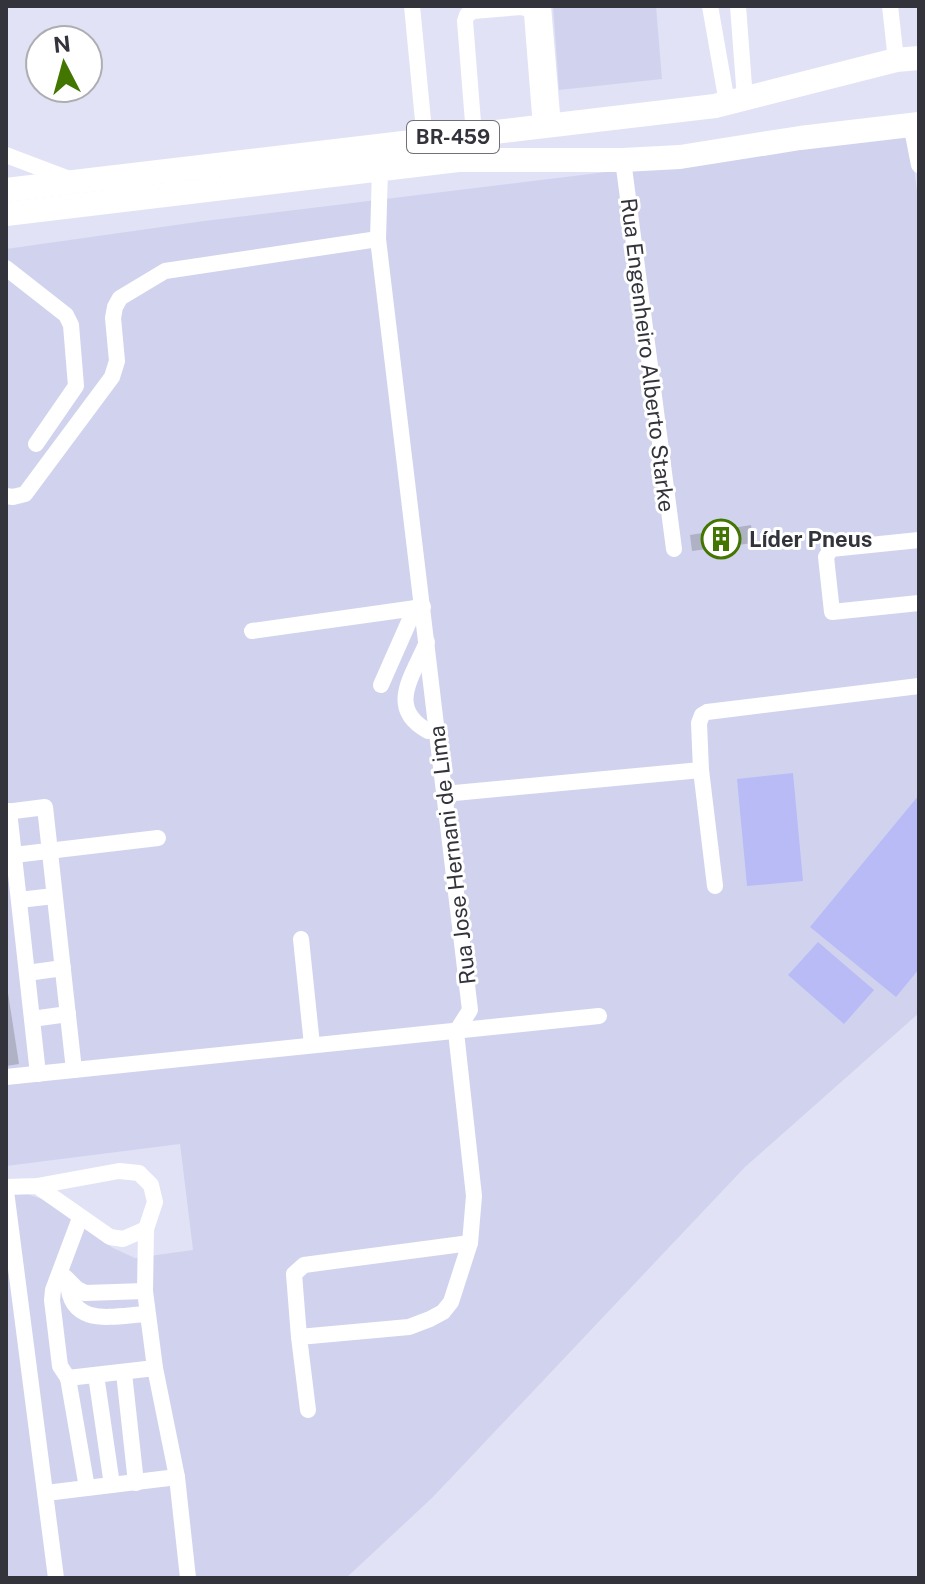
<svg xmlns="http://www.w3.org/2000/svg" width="925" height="1584" viewBox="0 0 925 1584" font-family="'Public Sans',sans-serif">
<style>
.built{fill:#d1d3ee}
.green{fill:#b9bbf7}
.building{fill:#afb1c4}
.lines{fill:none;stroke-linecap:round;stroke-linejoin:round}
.minor{stroke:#fff;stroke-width:16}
.highway{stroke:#fff;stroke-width:24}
.labels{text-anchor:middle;stroke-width:6;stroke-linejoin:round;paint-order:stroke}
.shield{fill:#fff;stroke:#707176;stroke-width:2}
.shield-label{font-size:20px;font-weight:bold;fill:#33343b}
.street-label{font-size:22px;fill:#33343b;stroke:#fff}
.poi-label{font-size:22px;font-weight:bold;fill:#33343b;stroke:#fff;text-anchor:start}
</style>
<rect width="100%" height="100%" fill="#e1e2f6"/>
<g class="built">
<path d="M 553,6 L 656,6 L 662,79 L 559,90 Z"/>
<path d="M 910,135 L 919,207 L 919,1013 L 745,1167 L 432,1498 L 346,1578 L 6,1578 L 6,1187 L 45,1200 L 113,1248 L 135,1258 L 193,1250 L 180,1144 L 6,1166 L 6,249 L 204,221 Z"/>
</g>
<g class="green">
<path d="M 793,773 L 803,881 L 747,886 L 737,779 Z"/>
<path d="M 919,795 L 919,969 L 896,997 L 810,927 Z"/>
<path d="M 818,942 L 874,990 L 844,1024 L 788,975 Z"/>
</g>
<g class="building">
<path d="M 751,525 L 753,543 L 692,551 L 690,535 Z"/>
<path d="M 6,980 L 19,1064 L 6,1066 Z"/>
</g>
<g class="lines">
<g class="minor">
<path d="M 412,6 L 425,141"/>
<path d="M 543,6 L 553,126"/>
<path d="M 710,6 L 727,103"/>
<path d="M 738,6 L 745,99"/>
<path d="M 890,6 L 896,60"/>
<path d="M 911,124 L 919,165"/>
<path d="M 474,135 L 465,21 L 467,15 L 473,11 L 521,7 L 529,9 L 532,14 L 541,127"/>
<path d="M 6,155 L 72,180"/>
<path d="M 623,160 L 674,549"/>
<path d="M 6,268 L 66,315 L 71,325 L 76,386 L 36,444"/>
<path d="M 6,496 L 13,497 L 25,494 L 112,377 L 117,361 L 113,318 L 115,307 L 120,298 L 165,271 L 378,239"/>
<path d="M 919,540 L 831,549 L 826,557 L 832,612 L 919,603"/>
<path d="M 252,631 L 423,607"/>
<path d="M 427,642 C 413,676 386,708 428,731 L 437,728"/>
<path d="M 381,685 L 415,608"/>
<path d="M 701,770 L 699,723 L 702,715 L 707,712 L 919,686"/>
<path d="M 444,794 L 701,770 L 715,886"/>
<path d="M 9,811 L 38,1074"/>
<path d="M 6,812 L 45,807 L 74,1070"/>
<path d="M 14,855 L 158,838"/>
<path d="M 19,900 L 54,896"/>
<path d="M 301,939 L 312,1045"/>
<path d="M 27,973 L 63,968"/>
<path d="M 32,1019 L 68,1014"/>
<path d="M 6,1077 L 599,1016"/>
<path d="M 6,1187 L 37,1186 L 119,1171 L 139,1173 L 151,1185 L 155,1202 L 146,1229 L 123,1239 L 110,1237 L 37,1186"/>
<path d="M 6,1191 L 56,1578"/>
<path d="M 80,1218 L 53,1290 L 52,1300 L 60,1366 L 68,1378 L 155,1368 L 145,1291 L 146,1229"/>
<path d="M 65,1277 L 77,1289 L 85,1293 L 145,1291"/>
<path d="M 68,1282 C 70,1328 113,1316 147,1314"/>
<path d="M 299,1337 L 294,1274 L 304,1265 L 470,1243"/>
<path d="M 124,1373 L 136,1483"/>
<path d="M 96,1375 L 112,1485"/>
<path d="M 308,1410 L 299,1337 L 409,1327 L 430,1319 L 443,1312 L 451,1302 L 470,1243 L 474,1196 L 456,1032 L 470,1010 L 378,239 L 380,169"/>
<path d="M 177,1477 L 188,1578"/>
<path d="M 87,1488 L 177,1477 L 155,1368"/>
<path d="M 46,1493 L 87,1488 L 68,1378"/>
</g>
<g class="highway">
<path d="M 6,190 L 715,106 L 896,60 L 919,58"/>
<path d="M 6,214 L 458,160 L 623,160 L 680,157 L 800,138 L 919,124"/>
</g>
</g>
<defs>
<symbol id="building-ring" viewBox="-11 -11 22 22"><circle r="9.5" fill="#fff" stroke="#437600" stroke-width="1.5"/><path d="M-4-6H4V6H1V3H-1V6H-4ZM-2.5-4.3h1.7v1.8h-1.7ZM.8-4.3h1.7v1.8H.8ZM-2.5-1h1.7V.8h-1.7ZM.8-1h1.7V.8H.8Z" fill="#437600"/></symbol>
</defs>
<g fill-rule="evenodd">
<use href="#building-ring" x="699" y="517" width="44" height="44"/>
</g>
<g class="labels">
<rect class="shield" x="407" y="121" width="92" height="32" rx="6"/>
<g class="shield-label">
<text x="453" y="144">BR-459</text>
</g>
<g class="street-label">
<text transform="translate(648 355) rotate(83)" y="8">Rua Engenheiro Alberto Starke</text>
<text transform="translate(452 855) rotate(-97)" y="8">Rua Jose Hernani de Lima</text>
</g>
<g class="poi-label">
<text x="749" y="547">Líder Pneus</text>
</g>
</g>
<rect width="925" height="1584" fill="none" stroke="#33343b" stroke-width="16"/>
<g transform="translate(64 64) rotate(354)"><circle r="38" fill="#ffffff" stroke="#adaeb1" stroke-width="2"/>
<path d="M0-6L14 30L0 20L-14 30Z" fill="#437600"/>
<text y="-12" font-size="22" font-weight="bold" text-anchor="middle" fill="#33343b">N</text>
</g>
</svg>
